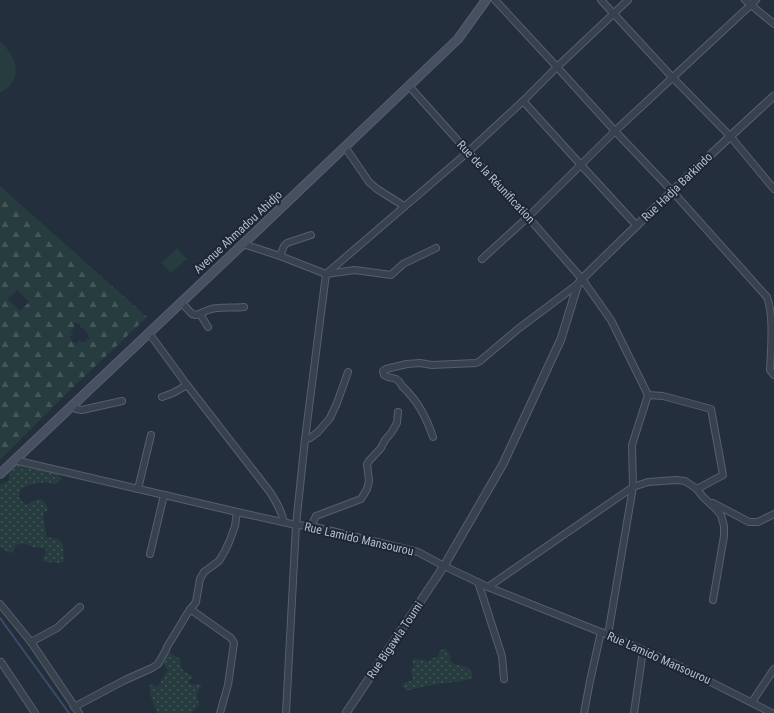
<svg xmlns="http://www.w3.org/2000/svg" width="774" height="713" viewBox="0 0 774 713" font-family="'Roboto Condensed',sans-serif">
<style>
.grass{fill:url(#grass-dots)}
.forest{fill:url(#forest-firs);fill-rule:evenodd}
.pitch{fill:#263c3f}
.lines{fill:none;stroke-linecap:round;stroke-linejoin:round}
.stream{stroke:#394c67;stroke-width:2}
.minor-casing{stroke:#565f6c;stroke-width:8}
.tertiary-casing{stroke:#565f6c;stroke-width:9}
.secondary-casing{stroke:#565f6c;stroke-width:10}
.minor{stroke:#38414e;stroke-width:6}
.tertiary{stroke:#38414e;stroke-width:7}
.secondary{stroke:#465061;stroke-width:8}
.labels{text-anchor:middle;stroke-width:4;stroke-linejoin:round;paint-order:stroke}
.street-label{font-size:12px;fill:#b4bcc9;stroke:#1d2633}
</style>
<defs>
<pattern id="grass-dots" width="8" height="8" patternUnits="userSpaceOnUse"><rect width="8" height="8" fill="#263c3f"/><path d="M2 2h.1M6 6h.1" fill="none" stroke="#435659" stroke-width="1.8" stroke-linecap="round"/></pattern>
<pattern id="forest-firs" width="22" height="20" patternUnits="userSpaceOnUse"><rect width="22" height="20" fill="#263c3f"/><path d="M5 1l3.5 6h-7zM16 11l3.5 6h-7z" fill="#435659"/></pattern>
</defs>
<rect width="100%" height="100%" fill="#242f3e"/>
<g class="grass">
<path d="M 17,465 L 56,473 L 62,479 L 55,484 C 43,481 31,483 21,489 C 18,498 19,499 26,505 L 37,499 L 43,500 L 47,506 L 48,510 L 43,514 L 46,537 L 59,539 L 63,545 L 64,561 L 60,563 L 46,562 L 42,560 L 46,553 L 46,549 L 36,547 L 32,547 C 27,543 23,543 16,545 L 12,553 L 8,552 L 0,547 L 0,485 L 8,481 L 12,468 Z"/>
<path d="M 446,649 L 449,654 L 450,660 L 454,664 L 467,667 L 472,672 L 472,678 C 465,681 460,681 453,682 C 437,684 422,686 407,691 L 403,687 L 402,684 C 406,682 410,682 413,679 L 411,673 L 411,669 L 414,667 L 412,661 L 413,659 L 424,660 L 428,662 L 433,658 L 438,657 L 440,650 Z"/>
<path d="M 170,653 L 180,659 C 180,668 183,672 191,675 L 193,678 L 189,680 L 189,683 L 191,685 L 200,684 L 201,687 C 195,694 197,696 199,705 L 191,713 L 158,713 C 153,704 149,694 150,684 L 153,684 L 158,687 L 163,677 L 168,670 L 162,661 L 164,655 Z"/>
</g>
<path class="forest" d="M 0,186 L 147,317 L 62,398 L 0,460 ZM 17,290 L 29,302 L 20,311 L 8,299 ZM 74,323 L 77,323 L 80,325 L 80,328 L 82,327 L 88,334 L 88,337 L 90,337 L 89,339 L 87,339 L 86,342 L 81,342 L 79,340 L 77,343 L 74,343 L 70,337 L 73,334 L 70,331 L 74,328 Z"/>
<g class="pitch">
<path d="M 0,41 C 17,58 25,79 0,93 Z"/>
<path d="M 177,248 L 187,259 L 171,273 L 161,263 Z"/>
</g>
<g class="lines">
<path class="stream" d="M 0,618 L 69,713"/>
<defs>
<g id="minor">
<path d="M 495,0 L 557,67 L 615,131 L 672,191 L 767,297 C 774,315 771,349 770,370 L 774,375"/>
<path d="M 601,0 L 672,77 L 730,136 L 774,189"/>
<path d="M 745,0 L 774,24"/>
<path d="M 409,86 L 468,152 L 528,217 L 582,279 L 611,320 L 648,395 L 632,445 L 633,487 L 608,635"/>
<path d="M 523,101 L 581,165 L 637,226"/>
<path d="M 345,147 L 369,182 L 377,189 L 404,206"/>
<path d="M 243,244 L 280,256 L 326,274 L 355,270 L 391,275 L 403,264 L 436,248"/>
<path d="M 280,256 L 284,246 L 287,243 L 311,235"/>
<path d="M 482,259 L 528,217 L 615,131 L 756,0"/>
<path d="M 181,302 L 192,314 L 196,315 C 203,313 209,308 218,308 C 226,307 235,308 244,307"/>
<path d="M 200,314 L 208,327"/>
<path d="M 149,333 L 187,385 L 270,492 C 277,503 281,510 284,522"/>
<path d="M 648,395 L 663,396 L 711,409 L 723,475 L 697,489"/>
<path d="M 162,397 L 173,393 L 187,385"/>
<path d="M 71,406 L 76,409 L 82,410 L 122,401"/>
<path d="M 433,437 C 426,417 418,401 402,386 C 401,384 398,380 396,379 C 391,377 390,379 384,375 L 383,371 L 386,369 L 407,364 L 420,363 L 432,365 L 476,363 L 480,361 L 518,329 L 578,284"/>
<path d="M 305,439 L 310,438 L 318,432 L 330,418 L 337,403 L 348,372"/>
<path d="M 14,460 L 237,512 L 296,525 L 311,526 L 418,552 L 444,566 L 488,587 L 608,635 L 675,664 L 772,713"/>
<path d="M 138,489 L 151,435"/>
<path d="M 713,503 L 749,522 L 758,522 L 774,514"/>
<path d="M 311,526 L 316,516 L 361,499 L 367,489 L 369,481 L 367,464 L 369,461 L 381,448 L 385,440 L 391,433 L 397,423 L 398,412"/>
<path d="M 150,554 L 164,495"/>
<path d="M 478,582 L 500,650 L 502,656 L 504,679"/>
<path d="M 488,587 L 633,487 L 648,482 L 676,480 L 685,481 L 697,489 L 703,497 L 716,509 L 721,515 L 724,526 L 724,536 L 713,600"/>
<path d="M 0,604 L 31,642 L 79,713"/>
<path d="M 190,609 L 231,638 L 234,643 L 228,685 L 220,713"/>
<path d="M 31,642 L 57,628 L 80,607"/>
<path d="M 167,647 L 187,614 L 196,602 L 200,579 L 204,572 L 219,561 L 225,551 L 230,540 L 235,526 L 237,512"/>
<path d="M 1,662 L 35,713"/>
<path d="M 752,702 L 774,669"/>
<path d="M 74,707 L 125,680 L 152,668 L 158,664 L 166,650"/>
<path d="M 286,713 L 296,525 L 305,439 L 326,274 L 468,152 L 523,101 L 557,67 L 628,0"/>
<path d="M 584,713 L 590,681 L 601,632"/>
<path d="M 634,713 L 643,650"/>
</g>
<path id="tertiary" d="M 346,713 L 444,566 L 503,464 L 561,339 L 578,284 L 582,279 C 645,217 708,156 774,96"/>
<path id="secondary" d="M 0,474 L 243,244 L 458,39 L 486,0"/>
</defs>
<use href="#minor" class="minor-casing"/>
<use href="#tertiary" class="tertiary-casing"/>
<use href="#secondary" class="secondary-casing"/>
<use href="#minor" class="minor"/>
<use href="#tertiary" class="tertiary"/>
<use href="#secondary" class="secondary"/>
</g>
<g class="labels">
<g class="street-label">
<text transform="translate(496 182) rotate(47)" y="4">Rue de la Réunification</text>
<text transform="translate(677 187) rotate(-44)" y="4">Rue Hadja Barkindo</text>
<text transform="translate(238 232) rotate(-43)" y="4">Avenue Ahmadou Ahidjo</text>
<text transform="translate(359 539) rotate(13)" y="4">Rue Lamido Mansourou</text>
<text transform="translate(395 640) rotate(-56)" y="4">Rue Bigawla Toumi</text>
<text transform="translate(659 658) rotate(24)" y="4">Rue Lamido Mansourou</text>
</g>
</g>
</svg>
